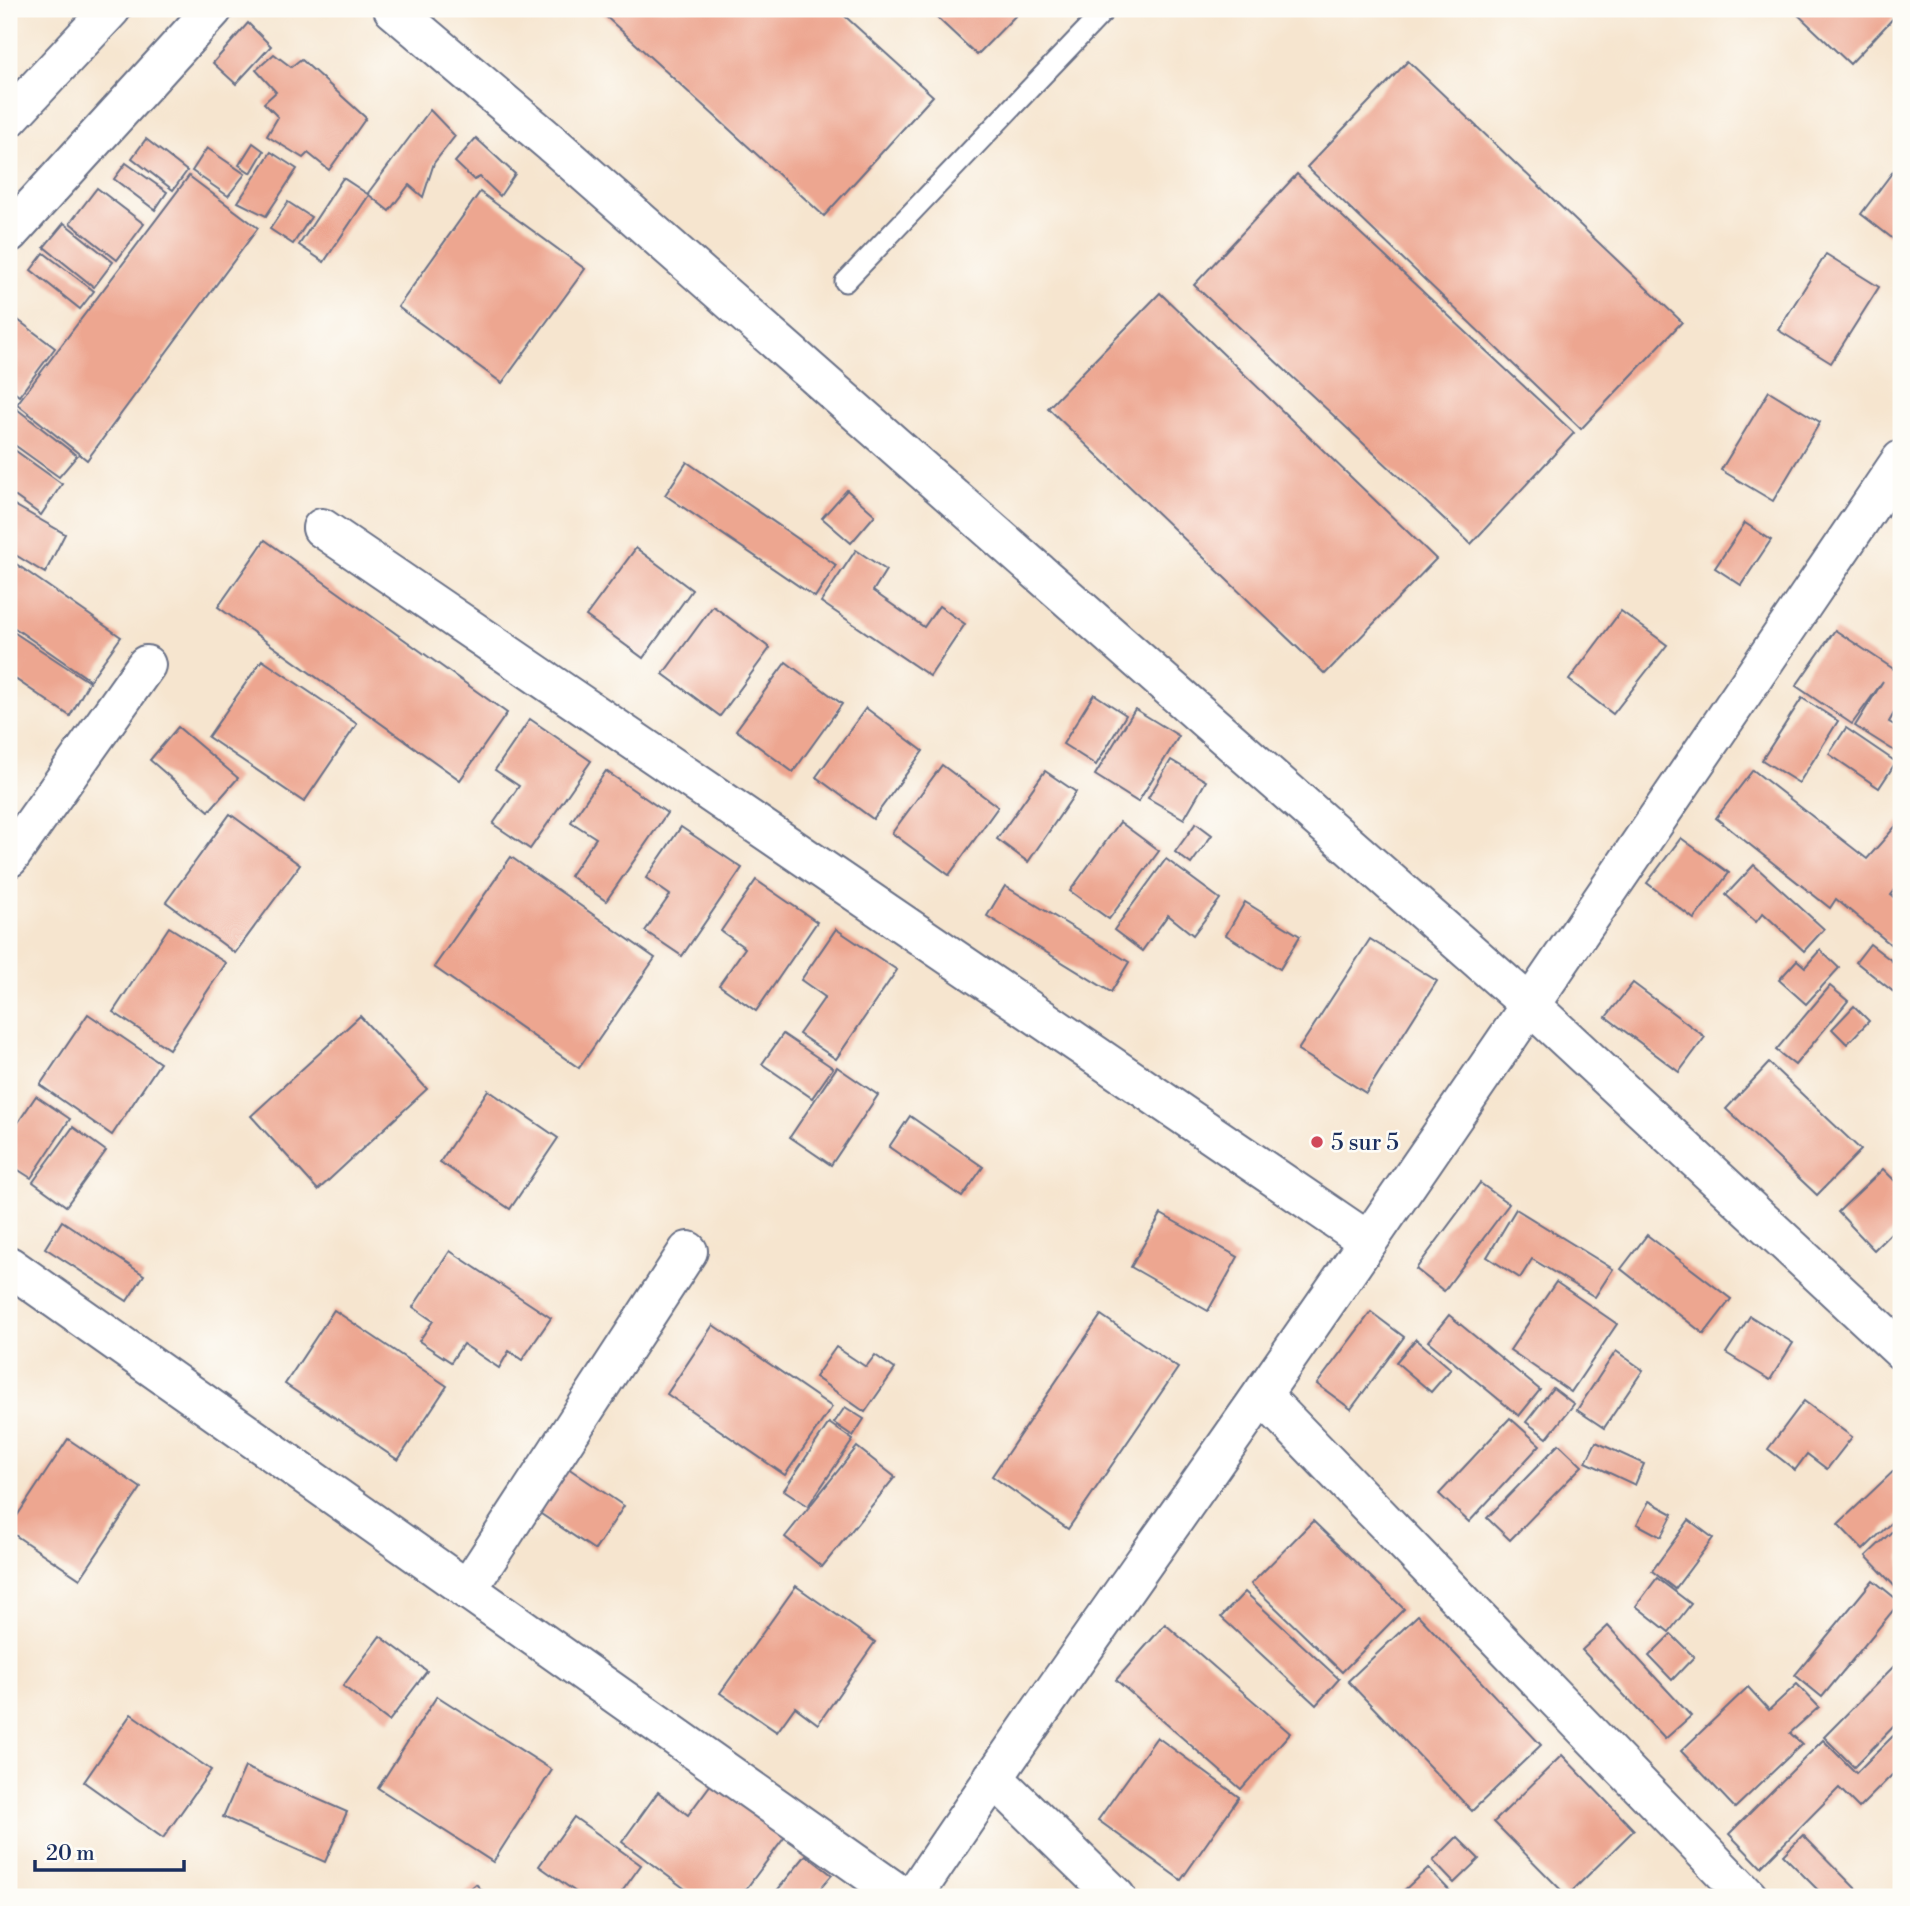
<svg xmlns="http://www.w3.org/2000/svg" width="1910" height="1906" viewBox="0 0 1910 1906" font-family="'Libre Bodoni',serif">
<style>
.building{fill:#eda690}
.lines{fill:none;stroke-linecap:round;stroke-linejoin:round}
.service-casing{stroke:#686f86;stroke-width:23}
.minor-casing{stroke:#686f86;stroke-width:42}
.tertiary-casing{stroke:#686f86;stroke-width:42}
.service{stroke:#fff;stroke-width:19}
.minor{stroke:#fff;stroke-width:38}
.tertiary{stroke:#fff;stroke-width:38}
.poi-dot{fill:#d1495b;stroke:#fdfcf7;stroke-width:2.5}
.labels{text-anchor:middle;stroke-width:5;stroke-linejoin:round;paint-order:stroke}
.poi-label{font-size:23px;fill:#1b2f5e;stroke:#fdfcf7;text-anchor:start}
</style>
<rect width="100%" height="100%" fill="#fdfcf7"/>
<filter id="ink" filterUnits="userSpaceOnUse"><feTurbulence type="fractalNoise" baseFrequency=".0143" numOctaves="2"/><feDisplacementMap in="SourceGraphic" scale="14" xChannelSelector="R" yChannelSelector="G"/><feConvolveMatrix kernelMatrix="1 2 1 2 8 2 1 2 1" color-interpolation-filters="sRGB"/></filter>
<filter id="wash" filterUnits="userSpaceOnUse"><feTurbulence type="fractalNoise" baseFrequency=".00686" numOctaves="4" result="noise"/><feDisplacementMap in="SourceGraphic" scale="28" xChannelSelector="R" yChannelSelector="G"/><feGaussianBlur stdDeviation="1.57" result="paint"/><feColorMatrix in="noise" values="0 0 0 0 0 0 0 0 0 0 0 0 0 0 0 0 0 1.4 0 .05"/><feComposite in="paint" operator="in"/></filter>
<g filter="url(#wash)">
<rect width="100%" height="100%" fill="#f6e5cf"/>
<g id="blocks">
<g class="building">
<path d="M 606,9 L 837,9 L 933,96 L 824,216 L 602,13 Z"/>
<path d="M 928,9 L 1022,9 L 977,55 Z"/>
<path d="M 1792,9 L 1901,9 L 1901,10 L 1850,64 Z"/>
<path d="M 248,23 L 271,46 L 236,84 L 213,63 Z"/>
<path d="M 274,54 L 291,67 L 301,59 L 366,118 L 329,170 L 308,153 L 303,158 L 267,136 L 278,117 L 264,103 L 276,92 L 256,70 Z"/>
<path d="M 1408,61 L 1682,322 L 1581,429 L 1307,167 Z"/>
<path d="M 430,110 L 455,136 L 434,163 L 423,197 L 409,185 L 389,211 L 369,195 L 324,262 L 299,245 L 343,178 L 369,195 L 368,193 Z"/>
<path d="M 476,138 L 515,174 L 500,196 L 480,177 L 474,180 L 455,162 Z"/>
<path d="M 146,139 L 187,171 L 173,190 L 132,158 Z"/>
<path d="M 253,143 L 264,151 L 251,173 L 239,165 Z"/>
<path d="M 207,148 L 245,174 L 228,196 L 192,171 Z"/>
<path d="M 271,152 L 297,169 L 266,216 L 238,202 Z"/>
<path d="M 1901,161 L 1901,245 L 1861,214 Z"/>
<path d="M 126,163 L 167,192 L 155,210 L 114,179 Z"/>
<path d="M 1297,174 L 1574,433 L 1471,544 L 1194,285 Z"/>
<path d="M 189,176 L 258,228 L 87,460 L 17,404 Z"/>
<path d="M 97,188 L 144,224 L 117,260 L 70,223 Z"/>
<path d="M 480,192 L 585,269 L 502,383 L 398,307 Z"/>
<path d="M 288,202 L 311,217 L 293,244 L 270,229 Z"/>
<path d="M 64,223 L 113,262 L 94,287 L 44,247 Z"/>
<path d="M 44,253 L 94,291 L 80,309 L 31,270 Z"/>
<path d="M 1826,254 L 1879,287 L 1831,363 L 1778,330 Z"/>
<path d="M 1160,293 L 1436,559 L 1325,674 L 1048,408 Z"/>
<path d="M 14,317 L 55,348 L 19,396 L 9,388 L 9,324 Z"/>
<path d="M 1769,391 L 1820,422 L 1773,501 L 1721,470 Z"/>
<path d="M 13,406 L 77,456 L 59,477 L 9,441 L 9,412 Z"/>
<path d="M 9,446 L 62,484 L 41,515 L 9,492 Z"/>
<path d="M 687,462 L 836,565 L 815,597 L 665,495 Z"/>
<path d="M 847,490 L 875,515 L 851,543 L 822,518 Z"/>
<path d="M 11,503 L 65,534 L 45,573 L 9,551 L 9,507 Z"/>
<path d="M 1745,523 L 1771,540 L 1741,585 L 1715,568 Z"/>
<path d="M 265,540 L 507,713 L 460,780 L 218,607 Z"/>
<path d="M 636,548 L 692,590 L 643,658 L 586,616 Z"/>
<path d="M 856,550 L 886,570 L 873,591 L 924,627 L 939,606 L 965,624 L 930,676 L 821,602 Z"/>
<path d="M 9,559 L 121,637 L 90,680 L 9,624 Z"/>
<path d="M 713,606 L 770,648 L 720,716 L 663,674 Z"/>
<path d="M 1621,611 L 1667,645 L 1613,714 L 1569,680 Z"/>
<path d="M 9,629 L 89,682 L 70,716 L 15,679 L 9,688 Z"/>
<path d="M 1835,630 L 1901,674 L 1901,701 L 1889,722 L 1901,729 L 1901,755 L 1855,726 L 1883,681 L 1852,724 L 1796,686 Z"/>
<path d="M 262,660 L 357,724 L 304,802 L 208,737 Z"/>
<path d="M 786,662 L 842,704 L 793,772 L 736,730 Z"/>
<path d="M 1094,694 L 1126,715 L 1096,765 L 1063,744 Z"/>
<path d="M 1802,698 L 1838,721 L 1799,783 L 1762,760 Z"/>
<path d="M 866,708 L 923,751 L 873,819 L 816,777 Z"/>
<path d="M 1135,709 L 1179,736 L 1138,802 L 1095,775 Z"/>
<path d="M 530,719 L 591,761 L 530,849 L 493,824 L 519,786 L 495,770 Z"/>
<path d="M 178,727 L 238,778 L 209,811 L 150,760 Z"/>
<path d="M 1846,728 L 1896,762 L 1879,788 L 1829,754 Z"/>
<path d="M 1171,760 L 1206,781 L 1184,819 L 1148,798 Z"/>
<path d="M 942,765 L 998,807 L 949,875 L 892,833 Z"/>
<path d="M 1753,770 L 1867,859 L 1901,820 L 1901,882 L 1891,895 L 1901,903 L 1901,953 L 1836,899 L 1830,908 L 1716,818 Z"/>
<path d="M 606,771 L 667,813 L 606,901 L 570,876 L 596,838 L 571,822 Z"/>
<path d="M 1045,771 L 1076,792 L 1028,862 L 997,839 Z"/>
<path d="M 230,814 L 300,865 L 235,953 L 166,902 Z"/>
<path d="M 1120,822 L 1159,851 L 1109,919 L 1070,891 Z"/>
<path d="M 1196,823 L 1212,835 L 1191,864 L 1175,852 Z"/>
<path d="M 681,827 L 742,868 L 682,956 L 645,931 L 670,895 L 646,878 Z"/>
<path d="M 1681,838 L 1729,873 L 1694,919 L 1647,883 Z"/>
<path d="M 511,857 L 655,958 L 579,1068 L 434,967 Z"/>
<path d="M 1166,859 L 1220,899 L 1193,935 L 1168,915 L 1142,951 L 1114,930 Z"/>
<path d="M 1754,865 L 1824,929 L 1804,951 L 1763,913 L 1756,922 L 1726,895 Z"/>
<path d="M 756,880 L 817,922 L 756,1011 L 719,985 L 745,948 L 721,931 Z"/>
<path d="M 1005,886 L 1129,962 L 1111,992 L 987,916 Z"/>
<path d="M 1245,902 L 1300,936 L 1280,969 L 1226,935 Z"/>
<path d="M 169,927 L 226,963 L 169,1049 L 113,1012 Z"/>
<path d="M 836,929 L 897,970 L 836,1059 L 799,1034 L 825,997 L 801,980 Z"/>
<path d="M 1370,939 L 1437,981 L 1366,1093 L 1298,1050 Z"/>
<path d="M 1870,944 L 1901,968 L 1901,984 L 1895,993 L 1856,962 Z"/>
<path d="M 1820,950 L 1839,968 L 1806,1004 L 1779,980 L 1797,960 L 1805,967 Z"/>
<path d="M 1633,983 L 1705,1037 L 1679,1072 L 1606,1017 Z"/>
<path d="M 1830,986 L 1848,1001 L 1795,1065 L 1776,1050 Z"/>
<path d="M 1854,1006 L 1869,1021 L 1847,1044 L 1832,1029 Z"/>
<path d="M 88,1014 L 160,1063 L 112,1135 L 40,1085 Z"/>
<path d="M 360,1016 L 427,1089 L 318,1190 L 251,1116 Z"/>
<path d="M 783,1034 L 833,1068 L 812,1098 L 762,1064 Z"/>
<path d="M 1769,1063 L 1861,1150 L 1817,1195 L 1726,1109 Z"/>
<path d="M 837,1067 L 878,1095 L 831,1165 L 790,1137 Z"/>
<path d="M 488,1090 L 558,1138 L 510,1209 L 440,1162 Z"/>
<path d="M 36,1096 L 70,1119 L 31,1178 L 9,1164 L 9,1136 Z"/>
<path d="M 910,1116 L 983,1167 L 962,1197 L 889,1147 Z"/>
<path d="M 73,1127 L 106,1151 L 66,1206 L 33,1182 Z"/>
<path d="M 1883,1169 L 1901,1187 L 1901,1223 L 1874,1250 L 1838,1212 Z"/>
<path d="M 1480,1183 L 1509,1204 L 1444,1291 L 1416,1269 Z"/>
<path d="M 1516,1209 L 1613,1269 L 1595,1297 L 1532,1259 L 1520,1278 L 1487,1257 Z"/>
<path d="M 1161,1214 L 1238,1257 L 1208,1311 L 1131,1267 Z"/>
<path d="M 62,1221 L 144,1275 L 127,1301 L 45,1248 Z"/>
<path d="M 1647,1235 L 1731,1299 L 1704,1334 L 1621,1269 Z"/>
<path d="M 450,1251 L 551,1318 L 522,1360 L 509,1351 L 499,1368 L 463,1344 L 451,1362 L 419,1341 L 433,1321 L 413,1307 Z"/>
<path d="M 1556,1282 L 1617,1324 L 1571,1392 L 1510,1350 Z"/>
<path d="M 334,1310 L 447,1386 L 398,1460 L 285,1384 Z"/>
<path d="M 1371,1312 L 1404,1337 L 1351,1409 L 1317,1384 Z"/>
<path d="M 1101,1315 L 1178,1368 L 1068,1529 L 992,1476 Z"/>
<path d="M 1449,1315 L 1540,1390 L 1519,1416 L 1428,1341 Z"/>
<path d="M 1750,1316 L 1793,1343 L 1770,1380 L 1726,1353 Z"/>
<path d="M 713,1325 L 832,1407 L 785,1475 L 667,1394 Z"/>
<path d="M 1416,1339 L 1451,1369 L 1431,1392 L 1396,1362 Z"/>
<path d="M 836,1347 L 866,1367 L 875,1355 L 895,1369 L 865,1412 L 815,1377 Z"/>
<path d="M 1616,1351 L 1643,1370 L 1604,1428 L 1577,1410 Z"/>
<path d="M 1553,1388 L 1574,1404 L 1547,1438 L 1526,1422 Z"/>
<path d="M 1804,1401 L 1852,1437 L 1827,1469 L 1807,1454 L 1795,1470 L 1768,1449 Z"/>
<path d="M 845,1407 L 864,1419 L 853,1436 L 834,1423 Z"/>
<path d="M 1510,1418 L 1540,1445 L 1469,1522 L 1439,1494 Z"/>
<path d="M 829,1423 L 853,1440 L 808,1506 L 784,1490 Z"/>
<path d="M 68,1439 L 141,1488 L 80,1579 L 9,1531 L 9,1528 Z"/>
<path d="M 1596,1442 L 1644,1464 L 1635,1485 L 1586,1462 Z"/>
<path d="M 1559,1444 L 1582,1466 L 1510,1540 L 1487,1518 Z"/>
<path d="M 857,1447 L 895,1477 L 822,1567 L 785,1537 Z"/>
<path d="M 1901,1464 L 1901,1513 L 1863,1550 L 1838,1524 Z"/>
<path d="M 568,1468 L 624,1506 L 595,1550 L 538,1512 Z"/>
<path d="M 1649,1501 L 1673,1514 L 1661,1537 L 1637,1524 Z"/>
<path d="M 1689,1520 L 1713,1538 L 1675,1589 L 1652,1571 Z"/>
<path d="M 1313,1521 L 1404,1609 L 1342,1672 L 1251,1584 Z"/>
<path d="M 1901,1523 L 1901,1593 L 1866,1556 Z"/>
<path d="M 1657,1578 L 1691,1604 L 1669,1632 L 1636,1606 Z"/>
<path d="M 1873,1580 L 1900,1602 L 1822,1697 L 1795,1675 Z"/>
<path d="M 796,1586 L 875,1642 L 818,1724 L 795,1707 L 777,1732 L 720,1693 Z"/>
<path d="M 1245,1592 L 1339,1679 L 1316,1705 L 1221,1617 Z"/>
<path d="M 1418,1615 L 1541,1745 L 1472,1811 L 1348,1681 Z"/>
<path d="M 1165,1624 L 1290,1733 L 1241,1789 L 1116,1680 Z"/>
<path d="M 1608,1626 L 1691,1716 L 1665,1739 L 1582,1650 Z"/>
<path d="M 1671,1634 L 1694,1657 L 1672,1680 L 1649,1656 Z"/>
<path d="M 380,1636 L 427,1671 L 389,1721 L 343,1686 Z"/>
<path d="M 1901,1659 L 1901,1719 L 1854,1767 L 1824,1737 Z"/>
<path d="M 1797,1684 L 1819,1707 L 1790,1733 L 1802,1744 L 1735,1808 L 1681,1751 L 1748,1687 L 1769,1710 Z"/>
<path d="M 437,1696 L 552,1770 L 493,1862 L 378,1788 Z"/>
<path d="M 131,1714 L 211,1770 L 163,1838 L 84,1782 Z"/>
<path d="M 1893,1736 L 1901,1744 L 1901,1766 L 1859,1808 L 1839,1788 L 1761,1867 L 1729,1834 L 1823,1740 L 1856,1773 Z"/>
<path d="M 1157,1737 L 1239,1797 L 1181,1880 L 1098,1820 Z"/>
<path d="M 1562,1755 L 1634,1830 L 1567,1896 L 1494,1822 Z"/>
<path d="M 245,1767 L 347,1812 L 325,1862 L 223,1817 Z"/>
<path d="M 714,1780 L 787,1834 L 740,1897 L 696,1897 L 622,1842 L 658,1792 L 688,1815 Z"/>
<path d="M 574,1817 L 641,1865 L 618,1897 L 583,1897 L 539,1866 Z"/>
<path d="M 1803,1835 L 1857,1890 L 1850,1897 L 1825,1897 L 1783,1855 Z"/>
<path d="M 1457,1837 L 1479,1859 L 1454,1883 L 1433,1861 Z"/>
<path d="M 806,1855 L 832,1875 L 813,1897 L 781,1897 L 775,1893 Z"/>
<path d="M 1428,1868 L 1449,1890 L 1441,1897 L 1397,1897 Z"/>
<path d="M 476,1884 L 488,1897 L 461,1897 Z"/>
</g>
</g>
</g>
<g filter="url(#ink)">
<use href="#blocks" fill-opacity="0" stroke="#686f86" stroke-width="2"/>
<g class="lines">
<defs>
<path id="service" d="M 845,282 L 1106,9"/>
<g id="minor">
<path d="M 393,9 L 557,148 L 1530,1005 L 1901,1350"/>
<path d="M 9,118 L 111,9"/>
<path d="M 9,233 L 213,9"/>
<path d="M 322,528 L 1368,1241"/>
<path d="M 9,858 L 146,665"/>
<path d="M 9,1266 L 903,1897"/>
<path d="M 1262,1395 L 1748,1897"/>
<path d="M 467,1590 L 688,1251"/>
<path d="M 993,1777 L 1116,1897"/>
</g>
<path id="tertiary" d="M 913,1897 C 1026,1727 1146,1561 1263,1393 C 1478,1084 1689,772 1901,460"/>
</defs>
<use href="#service" class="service-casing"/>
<use href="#minor" class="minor-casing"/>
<use href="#tertiary" class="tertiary-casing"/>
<use href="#service" class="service"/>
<use href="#minor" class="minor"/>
<use href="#tertiary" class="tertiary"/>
</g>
</g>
<circle class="poi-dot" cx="1317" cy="1142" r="7"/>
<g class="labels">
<g class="poi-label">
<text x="1331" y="1150">5 sur 5</text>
</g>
</g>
<rect width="1910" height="1906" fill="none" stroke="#fdfcf7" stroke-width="35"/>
<path d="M35 1860v10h149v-10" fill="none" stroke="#1b2f5e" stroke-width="3.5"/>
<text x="46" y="1860" font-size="21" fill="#1b2f5e" stroke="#fdfcf7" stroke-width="5" paint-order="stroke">20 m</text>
</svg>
